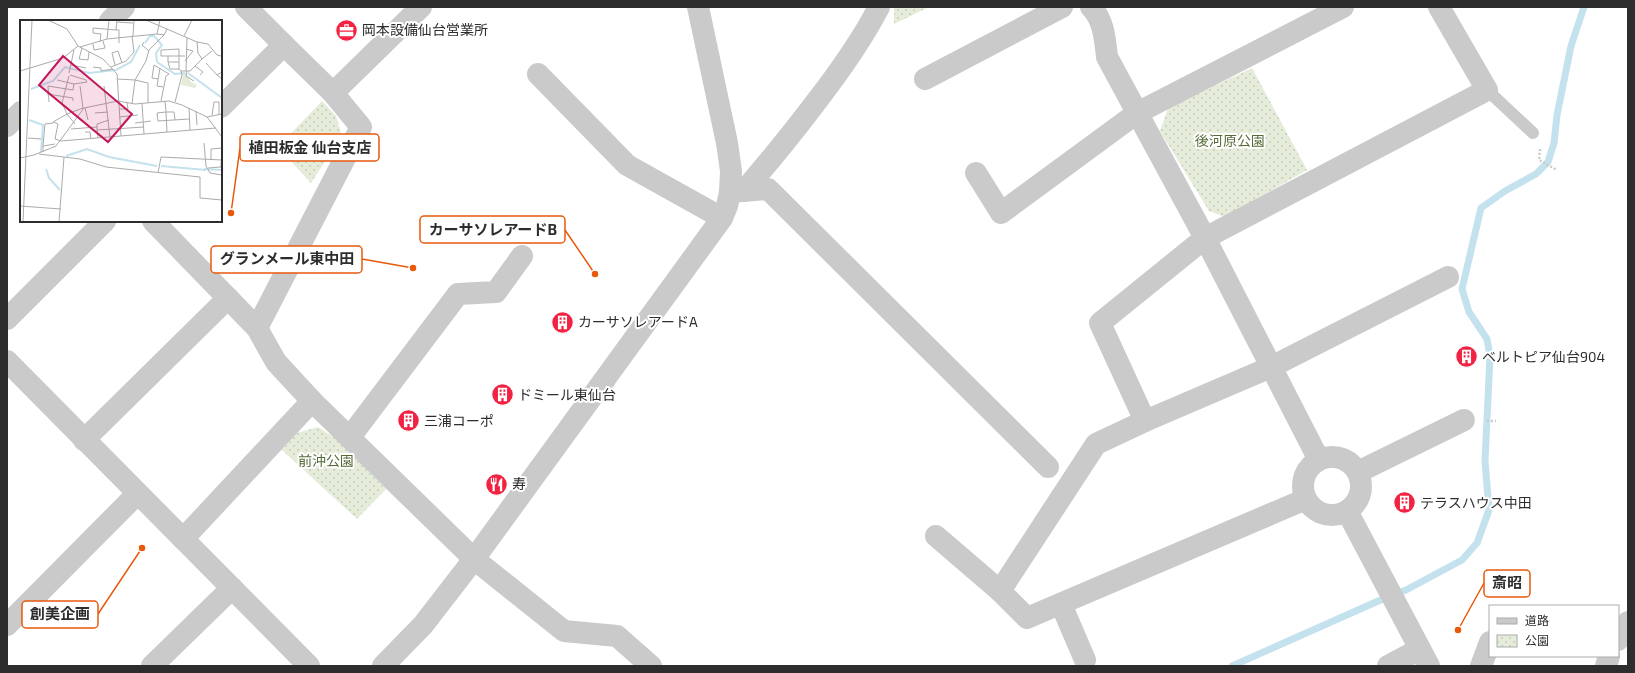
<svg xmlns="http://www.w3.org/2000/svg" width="1635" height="673" viewBox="0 0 1635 673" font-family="'Exo 2','Noto Sans JP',sans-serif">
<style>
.park{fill:url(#park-dots)}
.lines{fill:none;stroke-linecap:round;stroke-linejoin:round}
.stream{stroke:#c4e1ee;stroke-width:7}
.path{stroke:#cacaca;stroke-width:2.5;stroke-dasharray:2 2;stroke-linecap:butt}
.lane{stroke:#cacaca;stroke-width:12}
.street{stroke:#cacaca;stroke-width:22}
.labels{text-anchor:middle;stroke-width:4;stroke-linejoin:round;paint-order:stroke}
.poi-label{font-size:14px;fill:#2d2d2d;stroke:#fff;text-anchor:start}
.park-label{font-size:14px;fill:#556c38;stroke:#fff}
.inset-river{fill:none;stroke:#c4e1ee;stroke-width:2}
.inset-road{fill:none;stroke:#ababab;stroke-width:1}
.view{fill:#c2185b;fill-opacity:0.15;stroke:#c2185b;stroke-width:2}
.inset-edge{fill:none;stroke:#2d2d2d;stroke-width:2}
.leader{fill:none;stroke:#e8590c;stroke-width:1.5}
.callout-dot{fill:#e8590c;stroke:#fff;stroke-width:1.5}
.callout{fill:#fff;stroke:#e8590c;stroke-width:1.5}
.callout-label{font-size:15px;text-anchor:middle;font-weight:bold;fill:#2d2d2d}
</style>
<defs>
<pattern id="park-dots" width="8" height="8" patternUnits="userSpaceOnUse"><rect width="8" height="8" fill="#e5ecda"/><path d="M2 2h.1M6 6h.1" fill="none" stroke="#c5cbbb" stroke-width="1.8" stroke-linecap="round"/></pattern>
</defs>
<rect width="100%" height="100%" fill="#fff"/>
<g class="park">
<path d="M 894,7 L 929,7 L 894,24 Z"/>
<path d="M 1252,68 L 1307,170 L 1225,217 L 1209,211 L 1160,131 L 1168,108 Z"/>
<path d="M 322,101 L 336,116 L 342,136 L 311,183 L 278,147 Z"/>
<path d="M 318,427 L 335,438 L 386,489 L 357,519 L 282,450 L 297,433 Z"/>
</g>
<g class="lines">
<path class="stream" d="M 1232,666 L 1385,598 L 1406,590 L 1462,560 L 1477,543 L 1489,510 L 1485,461 L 1490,356 L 1487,339 L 1469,312 L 1462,289 L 1481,208 L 1505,191 L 1536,174 L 1548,162 L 1554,143 L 1557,115 L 1571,46 L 1584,7"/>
<g class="path">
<path d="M 1540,149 L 1539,160 L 1557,170"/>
<path d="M 1487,421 L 1496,421"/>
</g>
<path class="lane" d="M 1487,90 L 1533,133"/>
<g class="street">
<path d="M 1091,7 C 1104,20 1105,40 1107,57 L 1205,238 L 1319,460"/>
<path d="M 1439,7 L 1487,90 L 1205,238 L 1100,323 L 1145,421 L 1271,367 L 1448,277"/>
<path d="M 110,21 L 124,7"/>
<path d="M 538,74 L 627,165 L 722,218"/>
<path d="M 925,79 L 1062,7"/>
<path d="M 333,93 L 421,7"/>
<path d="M 221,107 L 284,45 L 246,7"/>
<path d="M 7,126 L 21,112"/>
<path d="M 976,173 L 1001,213 L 1137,113 L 1343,7"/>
<path d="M 744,191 C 768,163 791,135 813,106 C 837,75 861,42 879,7"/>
<path d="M 730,192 L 768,189 L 1048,467"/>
<path d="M 153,221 L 257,328 L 276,362 L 312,401 L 474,559 L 564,631 L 617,636 L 651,666"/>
<path d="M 7,319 L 105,221"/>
<path d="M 257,328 L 361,127 L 333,93 L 284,45"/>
<path d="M 7,361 L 309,666"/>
<path d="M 1145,421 L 1096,444 L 1000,591 L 1027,618 L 1306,499"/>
<path d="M 350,437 L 458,294 L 496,292 L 522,256"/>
<path d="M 84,440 L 228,298"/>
<circle cx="1332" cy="486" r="29"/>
<path d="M 1358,472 L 1464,420"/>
<path d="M 1347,511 L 1429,666"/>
<path d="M 936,536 L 1000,591"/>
<path d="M 183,539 L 312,401"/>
<path d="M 1061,604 L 1085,660"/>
<path d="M 7,625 L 137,494"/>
<path d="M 1618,640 L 1628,622"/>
<path d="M 152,666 L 232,588"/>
<path d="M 383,666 L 423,625 L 474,559 L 722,218 L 727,206 L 730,192 L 731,171 L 727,143 L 698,7"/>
<path d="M 1388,666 L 1420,649"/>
<path d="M 1481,666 L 1490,642"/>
<path d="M 1606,666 L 1609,656"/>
</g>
</g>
<defs>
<symbol id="office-disc" viewBox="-11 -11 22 22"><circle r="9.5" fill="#f22243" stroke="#fff"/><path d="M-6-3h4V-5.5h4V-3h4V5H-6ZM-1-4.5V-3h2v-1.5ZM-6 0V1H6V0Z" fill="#fff"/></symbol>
<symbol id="building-disc" viewBox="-11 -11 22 22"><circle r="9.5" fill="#f22243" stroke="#fff"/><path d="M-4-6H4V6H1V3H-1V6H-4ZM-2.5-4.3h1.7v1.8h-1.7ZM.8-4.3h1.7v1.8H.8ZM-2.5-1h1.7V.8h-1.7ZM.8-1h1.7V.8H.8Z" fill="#fff"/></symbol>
<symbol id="restaurant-disc" viewBox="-11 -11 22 22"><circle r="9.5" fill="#f22243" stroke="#fff"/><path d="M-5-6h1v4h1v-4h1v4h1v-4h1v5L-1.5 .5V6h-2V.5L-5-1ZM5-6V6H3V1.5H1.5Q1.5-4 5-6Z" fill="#fff"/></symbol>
</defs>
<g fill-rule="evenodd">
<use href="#office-disc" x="334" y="18" width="25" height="25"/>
<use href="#building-disc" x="550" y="310" width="25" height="25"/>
<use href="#building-disc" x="1454" y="344" width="25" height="25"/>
<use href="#building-disc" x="490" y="382" width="25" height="25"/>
<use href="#building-disc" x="396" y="408" width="25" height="25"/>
<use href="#restaurant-disc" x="484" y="472" width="25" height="25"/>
<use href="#building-disc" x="1392" y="490" width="25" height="25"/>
</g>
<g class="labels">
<g class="poi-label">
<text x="362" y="35">岡本設備仙台営業所</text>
<text x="578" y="327">カーサソレアードA</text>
<text x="1482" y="362">ベルトピア仙台904</text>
<text x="518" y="400">ドミール東仙台</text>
<text x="424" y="426">三浦コーポ</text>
<text x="512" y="489">寿</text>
<text x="1420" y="508">テラスハウス中田</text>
</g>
<g class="park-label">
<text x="1230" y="146">後河原公園</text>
<text x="326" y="466">前沖公園</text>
</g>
</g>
<g transform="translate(20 20)">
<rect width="202" height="202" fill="#fff"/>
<path d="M 166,53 L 171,62 L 177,65 L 175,68 L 161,65 L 163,54 Z" fill="#e5ecda"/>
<path class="inset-river" d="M 125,23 L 130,16 L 134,16 L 142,25 L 136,33 L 137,42 L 155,54 L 165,53M 168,53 L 202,78M 11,69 L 33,61 L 45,47 L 69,53 L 96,50 L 111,42 L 120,25M 9,100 L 23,105 L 21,132M 46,136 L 67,129 L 89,137 L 137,146M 141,146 L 186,150M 26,149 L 29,158 L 40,170M 184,149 L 202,150"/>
<path class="inset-road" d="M 28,0 L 47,9 L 58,26 L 83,39 L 97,54 L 101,116M 89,0 L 87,19 L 137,14 L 140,0M 126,0 L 177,22 L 188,24 L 197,35 L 201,36M 97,2 L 113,3M 96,10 L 99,10 L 99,23M 137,14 L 144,15 L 147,9M 113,16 L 114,0M 164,16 L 172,0M 80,22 L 81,14 L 73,13 L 73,8 L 96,10 L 97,0M 124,22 L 122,25 L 129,31M 73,24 L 74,30 L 85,28 L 83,21M 60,27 L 87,19M 62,28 L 59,39 L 68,40 L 69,32M 148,36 L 148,42 L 159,42M 182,39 L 192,31M 165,41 L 173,31 L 166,29M 148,42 L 150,49 L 159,49M 186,43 L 197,55M 51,45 L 66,48M 95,45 L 92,33 L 98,31 L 102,43M 175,46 L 183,52 L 180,55M 73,47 L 81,48 L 81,51 L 93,49M 91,47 L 106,41 L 114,32 L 112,16M 140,48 L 137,66 L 143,67M 0,51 L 43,38 L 58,26M 161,51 L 159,49 L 159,29 L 141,30 L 141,36 L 165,36M 166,51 L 170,51 L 182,39 L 178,33 L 177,22M 167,51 L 166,56 L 174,61M 202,52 L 197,55 L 202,59M 49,53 L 54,30M 50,55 L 66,60 L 67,62 L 54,64M 49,56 L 42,83 L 47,94 L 33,102 L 38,104 L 35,119 L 41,121 L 196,108M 97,59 L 115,60 L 126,41 L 129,30 L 144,15M 138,59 L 132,58 L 134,45 L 149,54 L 146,56 L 141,81M 60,66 L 63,88M 84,66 L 90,117M 27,74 L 53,78 L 53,81M 145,81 L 146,92 L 137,93 L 138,101 L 169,99M 29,82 L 28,66 L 53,70 L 54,64 L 37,60M 155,82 L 162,55 L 161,51 L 166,51 L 167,18M 112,84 L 115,60 L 128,63 L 128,83M 122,84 L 124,114M 65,88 L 68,100M 169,88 L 170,110M 99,89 L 108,89 L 107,83M 176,91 L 177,105M 75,93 L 88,92M 192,95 L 194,82 L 199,82 L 199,95M 99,97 L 118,95M 187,97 L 202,94M 115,103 L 131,101M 55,104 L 47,94 L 63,88M 51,109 L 77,107M 77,110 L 77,104 L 89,100M 65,112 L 70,112 L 71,119M 147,112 L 146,92 L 154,92 L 155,100M 8,118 L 21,119M 78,118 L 77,110 L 124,107M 184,123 L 186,146 L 190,153 L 202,155M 23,126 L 25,104 L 33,103M 23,132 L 23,126 L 35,124M 19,134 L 60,139 L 86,147 L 180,157 L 180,178 L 202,180M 0,138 L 14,135 L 36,126 L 64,88 L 98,81 L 115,84 L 149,81 L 162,85 L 187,97 L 202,117M 191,140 L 191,129 L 202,128M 188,148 L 201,147 L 202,128M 138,153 L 141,137 L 202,140M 0,186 L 41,189M 3,202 L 12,0M 39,202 L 44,137"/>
<path class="view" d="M 43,36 L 112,94 L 88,122 L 19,65 Z"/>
<rect width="202" height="202" class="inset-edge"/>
</g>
<path class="leader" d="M231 213L240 148M595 274L565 230M413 268L362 259M1458 630L1484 583M142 548L98 614"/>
<g class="callout-dot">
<circle cx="231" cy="213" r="4"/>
<circle cx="595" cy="274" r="4"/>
<circle cx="413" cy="268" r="4"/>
<circle cx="1458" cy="630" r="4"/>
<circle cx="142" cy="548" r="4"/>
</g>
<g class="callout">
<rect x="240" y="134" width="139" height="27" rx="4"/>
<rect x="420" y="216" width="145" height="27" rx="4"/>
<rect x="211" y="246" width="151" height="27" rx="4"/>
<rect x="1484" y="570" width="46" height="27" rx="4"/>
<rect x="22" y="601" width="76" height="27" rx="4"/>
</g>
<g class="callout-label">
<text x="310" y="153">植田板金 仙台支店</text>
<text x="493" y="235">カーサソレアードB</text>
<text x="287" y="264">グランメール東中田</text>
<text x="1507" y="588">斎昭</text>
<text x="60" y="619">創美企画</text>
</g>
<rect width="1635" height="673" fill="none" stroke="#2d2d2d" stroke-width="16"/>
<rect x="1489" y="605" width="130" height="52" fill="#ffffff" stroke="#ababab"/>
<rect x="1497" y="618" width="20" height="6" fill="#cacaca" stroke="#ababab"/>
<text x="1525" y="625" font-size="12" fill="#2d2d2d">道路</text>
<rect x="1497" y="635" width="20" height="12" fill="url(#park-dots)" stroke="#ababab"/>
<text x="1525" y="645" font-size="12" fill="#2d2d2d">公園</text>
</svg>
